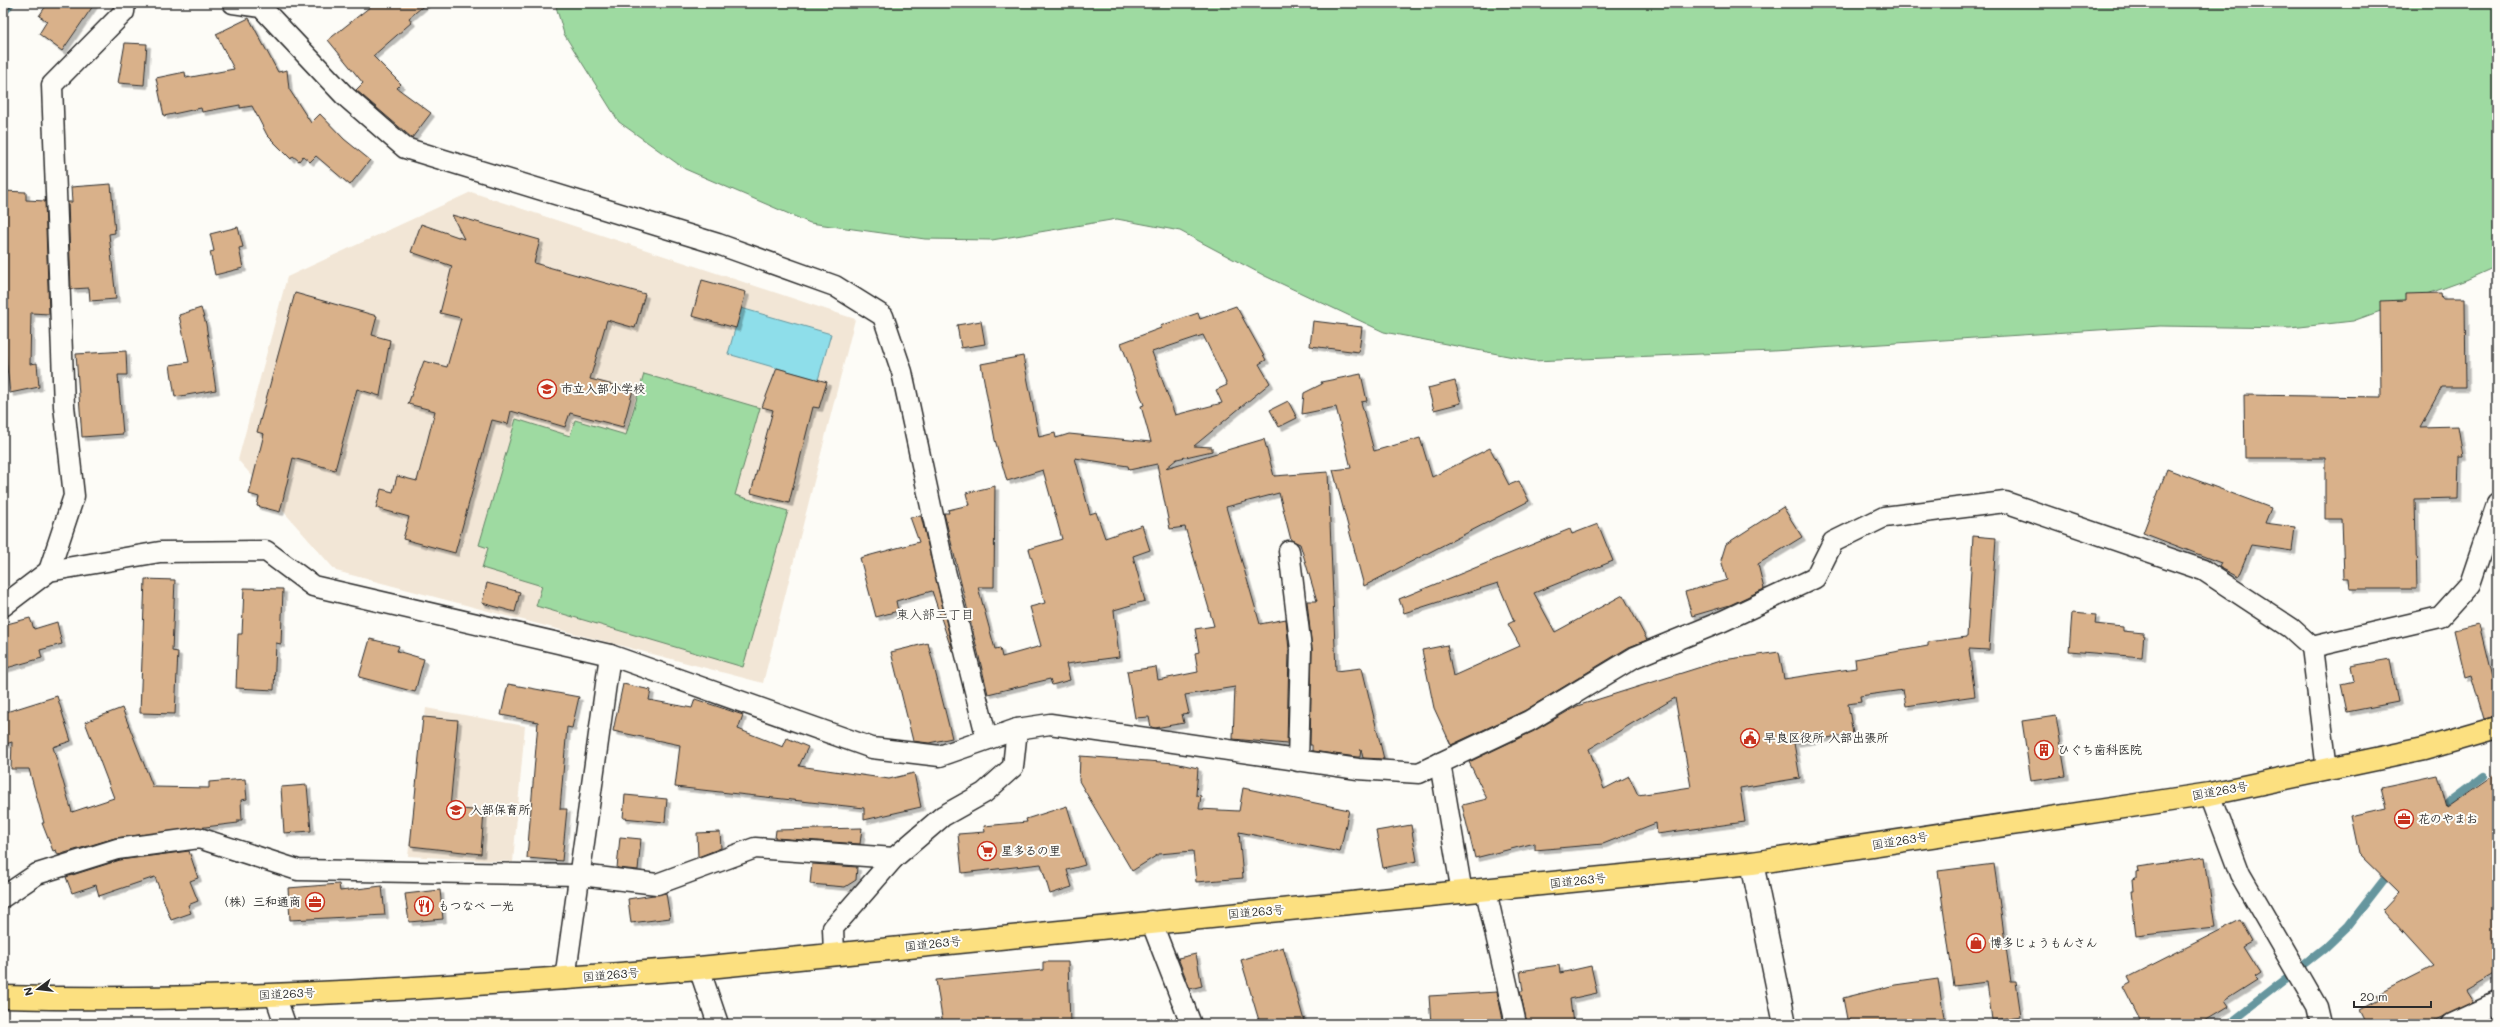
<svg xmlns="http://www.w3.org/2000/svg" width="2500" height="1027" viewBox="0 0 2500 1027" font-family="Mali,'Klee One',sans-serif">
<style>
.built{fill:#f2e6d6}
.green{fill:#9edaa1;stroke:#648266}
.water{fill:#8edeea;stroke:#66969e}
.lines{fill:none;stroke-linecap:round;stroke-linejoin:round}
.stream{stroke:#66969e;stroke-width:8}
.building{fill:#d9b18a;stroke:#2b2b2b;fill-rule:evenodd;filter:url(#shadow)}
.minor-casing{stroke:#2b2b2b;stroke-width:23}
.tertiary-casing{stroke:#2b2b2b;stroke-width:25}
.trunk-casing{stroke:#2b2b2b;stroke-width:25}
.minor{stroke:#fdfcf7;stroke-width:20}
.tertiary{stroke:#fdfcf7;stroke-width:22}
.trunk{stroke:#fce080;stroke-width:22}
.labels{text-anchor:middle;stroke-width:4;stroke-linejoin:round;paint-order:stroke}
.poi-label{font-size:12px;font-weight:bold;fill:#2b2b2b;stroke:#fdfcf7;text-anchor:start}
.street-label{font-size:12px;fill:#2b2b2b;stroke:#fdfcf7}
.neighbourhood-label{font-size:13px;fill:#2b2b2b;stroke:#fdfcf7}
</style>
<defs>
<filter id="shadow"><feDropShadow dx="3.5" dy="3.5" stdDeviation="0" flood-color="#0004"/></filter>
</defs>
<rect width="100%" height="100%" fill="#fdfcf7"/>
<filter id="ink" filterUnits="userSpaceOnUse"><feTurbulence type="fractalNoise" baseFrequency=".025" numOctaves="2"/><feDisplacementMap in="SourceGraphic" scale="8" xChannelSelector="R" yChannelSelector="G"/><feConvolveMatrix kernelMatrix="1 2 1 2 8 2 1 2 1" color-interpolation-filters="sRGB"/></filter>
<g filter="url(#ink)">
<g class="built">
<path d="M 471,192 L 855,319 L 763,683 L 336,571 L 238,460 L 287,277 Z"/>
<path d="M 426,708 L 525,726 L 513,862 L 408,856 Z"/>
</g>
<g class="green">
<path d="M 555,3 L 2497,3 L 2497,266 L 2466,280 L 2353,321 L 2291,328 L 2160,326 L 1773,351 L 1534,361 L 1384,332 L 1265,276 L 1180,231 L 1117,219 L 992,240 L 925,239 L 810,223 L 685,169 L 619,122 L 564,34 Z"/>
<path d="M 644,374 L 760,408 L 735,495 L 788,511 L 743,667 L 536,606 L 542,586 L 482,568 L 488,548 L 479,545 L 516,419 L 570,436 L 575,420 L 626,435 Z"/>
</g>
<path class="water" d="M 741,308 L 831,334 L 818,380 L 728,354 Z"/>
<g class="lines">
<g class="stream">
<path d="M 3,14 L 11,3"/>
<path d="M 2439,814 L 2453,799 L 2484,776"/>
<path d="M 2228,1024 L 2324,949 L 2348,926 L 2390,872"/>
</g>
</g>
<g class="building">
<path d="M 48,3 L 95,3 L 62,51 L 39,34 L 47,21 L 39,16 Z"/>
<path d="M 375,3 L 427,3 L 409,18 L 412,22 L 373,56 L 401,84 L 397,88 L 431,113 L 412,138 L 356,90 L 363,83 L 328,40 Z"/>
<path d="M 249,18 L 278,72 L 287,70 L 289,89 L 311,123 L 320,114 L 344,139 L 370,160 L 350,185 L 316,156 L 310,162 L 303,156 L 299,161 L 293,156 L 291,159 L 267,135 L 252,106 L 240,108 L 240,105 L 202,112 L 201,108 L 164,116 L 156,78 L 185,72 L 186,78 L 234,69 L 216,34 Z"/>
<path d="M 125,43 L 147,44 L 144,85 L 118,83 Z"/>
<path d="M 111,184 L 115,233 L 109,234 L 116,299 L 90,301 L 89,288 L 71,289 L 68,202 L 72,202 L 71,187 Z"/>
<path d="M 3,191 L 26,192 L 26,200 L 45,201 L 49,314 L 31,313 L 30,364 L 37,363 L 39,387 L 10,393 L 5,350 L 3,350 Z"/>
<path d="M 452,215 L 540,240 L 534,263 L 645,294 L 635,328 L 607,320 L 590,379 L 633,390 L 623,427 L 570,413 L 565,427 L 511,411 L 508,424 L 492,420 L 455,553 L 403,539 L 409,517 L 376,508 L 381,489 L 393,492 L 397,476 L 417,481 L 435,411 L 408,404 L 424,361 L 447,367 L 461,318 L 440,313 L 452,266 L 411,252 L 421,224 L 464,239 Z"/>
<path d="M 238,227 L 243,247 L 239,248 L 243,268 L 215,275 L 210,252 L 214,251 L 210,234 Z"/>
<path d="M 702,280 L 746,292 L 736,328 L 692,316 Z"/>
<path d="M 295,293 L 377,316 L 372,335 L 390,340 L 380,396 L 357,389 L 335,470 L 293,458 L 280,512 L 257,506 L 259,497 L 249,494 L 264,434 L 257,432 Z"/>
<path d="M 2441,293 L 2442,299 L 2465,299 L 2466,387 L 2442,387 L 2420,427 L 2458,426 L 2463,457 L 2459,457 L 2458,498 L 2415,499 L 2417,589 L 2350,589 L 2349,578 L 2344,578 L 2342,519 L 2325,519 L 2325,458 L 2245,458 L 2244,395 L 2381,397 L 2380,301 L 2405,300 L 2405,294 Z"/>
<path d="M 1236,306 L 1266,360 L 1259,364 L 1270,383 L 1194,446 L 1212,447 L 1212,451 L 1177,459 L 1166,468 L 1264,439 L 1274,476 L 1328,472 L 1336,671 L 1362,668 L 1384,759 L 1363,758 L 1361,749 L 1360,757 L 1357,757 L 1312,751 L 1312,745 L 1310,745 L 1312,649 L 1307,601 L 1317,601 L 1300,544 L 1291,540 L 1279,493 L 1226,507 L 1260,624 L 1286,619 L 1289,650 L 1287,744 L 1233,739 L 1235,687 L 1185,695 L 1189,713 L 1182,714 L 1184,723 L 1155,728 L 1151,727 L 1149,717 L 1135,718 L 1127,671 L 1156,667 L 1158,680 L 1198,672 L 1195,653 L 1199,652 L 1195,629 L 1214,626 L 1185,527 L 1170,529 L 1157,464 L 1129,470 L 1128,466 L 1075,458 L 1090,514 L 1096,512 L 1105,538 L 1142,525 L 1150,550 L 1133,556 L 1145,601 L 1114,610 L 1119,657 L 1066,664 L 1070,680 L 1052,685 L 1050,679 L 988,694 L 944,513 L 949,513 L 948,510 L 969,505 L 966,493 L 995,486 L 994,587 L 978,587 L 995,649 L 1000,648 L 1002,657 L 1041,646 L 1030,607 L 1045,603 L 1029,549 L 1062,539 L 1043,470 L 1007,481 L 995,440 L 981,364 L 1023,356 L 1039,437 L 1055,433 L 1056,438 L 1069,434 L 1151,442 L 1141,406 L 1144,405 L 1121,343 L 1161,328 L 1160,326 L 1198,313 L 1200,319 ZM 1203,335 L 1227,385 L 1216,390 L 1222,403 L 1175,415 L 1152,352 Z"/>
<path d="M 201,308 L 206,324 L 216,390 L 175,397 L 170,365 L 189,362 L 179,315 Z"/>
<path d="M 981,321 L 985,344 L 961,348 L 957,325 Z"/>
<path d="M 1313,321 L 1362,327 L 1359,352 L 1310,346 Z"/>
<path d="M 126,351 L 127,375 L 118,375 L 123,434 L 82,437 L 76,354 Z"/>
<path d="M 777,368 L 827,382 L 819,408 L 813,407 L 789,503 L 751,493 L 773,410 L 762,407 Z"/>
<path d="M 1361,374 L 1367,401 L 1361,402 L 1374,451 L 1420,438 L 1432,477 L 1490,448 L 1509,485 L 1519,481 L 1529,501 L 1364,586 L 1333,470 L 1351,468 L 1336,407 L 1302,414 L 1304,393 L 1322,384 L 1321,382 Z"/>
<path d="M 1455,381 L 1461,403 L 1434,410 L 1428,388 Z"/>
<path d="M 1288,401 L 1297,418 L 1279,427 L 1270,410 Z"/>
<path d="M 2167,469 L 2271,508 L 2265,523 L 2295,527 L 2292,551 L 2251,545 L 2238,577 L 2219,567 L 2221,563 L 2143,533 Z"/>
<path d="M 1783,507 L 1802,537 L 1758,564 L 1764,589 L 1730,605 L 1692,616 L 1685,592 L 1727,580 L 1721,560 L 1726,544 Z"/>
<path d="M 921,516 L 953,650 L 952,651 L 932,591 L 896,601 L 898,611 L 876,617 L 860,558 L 919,542 L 910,517 Z"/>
<path d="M 1598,524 L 1613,561 L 1534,593 L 1555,632 L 1623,595 L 1647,640 L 1629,647 L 1524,711 L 1451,745 L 1434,708 L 1422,650 L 1447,645 L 1453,676 L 1520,646 L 1508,624 L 1514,621 L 1498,583 L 1404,613 L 1399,599 L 1570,529 L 1572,534 Z"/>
<path d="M 1973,536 L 1996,538 L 1989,650 L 1969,649 L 1975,696 L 1906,706 L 1903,690 L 1860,696 L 1861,702 L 1848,704 L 1853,734 L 1794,743 L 1800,778 L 1740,788 L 1745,822 L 1657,834 L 1656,823 L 1603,844 L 1535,850 L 1535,843 L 1475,858 L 1462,805 L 1487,799 L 1469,762 L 1534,731 L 1577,706 L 1723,660 L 1779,652 L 1784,679 L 1856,668 L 1855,659 L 1928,646 L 1928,642 L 1967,637 ZM 1675,698 L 1691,787 L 1638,795 L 1629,776 L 1604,789 L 1589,749 Z"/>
<path d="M 145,579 L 175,580 L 172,651 L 178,652 L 175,714 L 140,713 Z"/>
<path d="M 487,583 L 520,592 L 515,612 L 482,603 Z"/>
<path d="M 244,588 L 283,589 L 281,644 L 276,643 L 274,690 L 236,688 L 238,634 L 242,634 Z"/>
<path d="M 2072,613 L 2096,615 L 2095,624 L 2123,627 L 2123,631 L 2144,633 L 2142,657 L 2069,651 Z"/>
<path d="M 30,618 L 34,629 L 57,622 L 62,644 L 40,650 L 42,658 L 3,669 L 3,625 Z"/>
<path d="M 2479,624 L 2497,698 L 2497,716 L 2484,719 L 2471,675 L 2465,677 L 2454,630 Z"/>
<path d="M 370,639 L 399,646 L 397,651 L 424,659 L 415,692 L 359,677 Z"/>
<path d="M 928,643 L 952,738 L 929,743 L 913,741 L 891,652 Z"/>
<path d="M 2390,659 L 2398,702 L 2347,712 L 2341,684 L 2354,681 L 2351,666 Z"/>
<path d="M 508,684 L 579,697 L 572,728 L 567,727 L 560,809 L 567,809 L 562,861 L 527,858 L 538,722 L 501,715 Z"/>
<path d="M 623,684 L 651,690 L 649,700 L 692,708 L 695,699 L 743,715 L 738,729 L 783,747 L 787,738 L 808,747 L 799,766 L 889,779 L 914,773 L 921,807 L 864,820 L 864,808 L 675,787 L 680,745 L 613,731 Z"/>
<path d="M 57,696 L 71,741 L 53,747 L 72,812 L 114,798 L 85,722 L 122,708 L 153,787 L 209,788 L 209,782 L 245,779 L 247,799 L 241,800 L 242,820 L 238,820 L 238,823 L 115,838 L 58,855 L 56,850 L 53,851 L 42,823 L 44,823 L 29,769 L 11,769 L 12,742 L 3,745 L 3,713 Z"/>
<path d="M 2056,716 L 2066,776 L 2031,781 L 2022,721 Z"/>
<path d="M 423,717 L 458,720 L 450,808 L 484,811 L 481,854 L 410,846 Z"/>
<path d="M 1080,756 L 1175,763 L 1198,768 L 1196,795 L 1201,796 L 1199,809 L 1239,811 L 1243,788 L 1349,810 L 1340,852 L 1239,832 L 1243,878 L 1196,882 L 1193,851 L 1159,854 L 1132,871 L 1079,781 Z"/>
<path d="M 2497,773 L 2497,973 L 2466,991 L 2473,1002 L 2427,1024 L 2367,1024 L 2360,1010 L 2379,1000 L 2377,995 L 2434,966 L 2383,910 L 2399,893 L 2359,854 L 2351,816 L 2386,808 L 2381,787 L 2438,775 L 2447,808 Z"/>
<path d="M 307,785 L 311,831 L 284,833 L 281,787 Z"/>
<path d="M 625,795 L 667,799 L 665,822 L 623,818 Z"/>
<path d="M 1067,806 L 1085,865 L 1067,870 L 1072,887 L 1050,894 L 1041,864 L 962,873 L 958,834 L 985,832 L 984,826 L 1027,822 L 1026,819 Z"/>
<path d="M 1411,825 L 1417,861 L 1383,868 L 1376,831 Z"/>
<path d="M 862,828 L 860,844 L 775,838 L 776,830 Z"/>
<path d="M 720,832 L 721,848 L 698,857 L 697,833 Z"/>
<path d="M 620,837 L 641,839 L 638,870 L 617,868 Z"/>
<path d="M 189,851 L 198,878 L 190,881 L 198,901 L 188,905 L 191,913 L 171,920 L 155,877 L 99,896 L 96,885 L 72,893 L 66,877 L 120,860 Z"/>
<path d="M 2205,857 L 2215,927 L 2136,936 L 2131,891 L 2134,891 L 2133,879 L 2136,878 L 2136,872 L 2139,871 L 2138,867 Z"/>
<path d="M 812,864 L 857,867 L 856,880 L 845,887 L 810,884 Z"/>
<path d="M 1994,864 L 2011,982 L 2016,982 L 2021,1016 L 1992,1020 L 1987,982 L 1954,986 L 1938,871 Z"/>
<path d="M 339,884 L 340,891 L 382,886 L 385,915 L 290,920 L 288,888 Z"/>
<path d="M 440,890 L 443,919 L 409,922 L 405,894 Z"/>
<path d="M 666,893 L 670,918 L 631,923 L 628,899 Z"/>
<path d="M 2240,920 L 2252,941 L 2243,946 L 2260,973 L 2254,977 L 2257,980 L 2224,1001 L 2228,1007 L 2200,1024 L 2142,1024 L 2123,987 L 2131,983 L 2128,977 Z"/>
<path d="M 1283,947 L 1305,1024 L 1260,1024 L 1241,960 Z"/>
<path d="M 1196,954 L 1202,986 L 1190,989 L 1178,958 Z"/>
<path d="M 1043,962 L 1068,962 L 1070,1024 L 943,1024 L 936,980 L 1043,970 Z"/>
<path d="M 1559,965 L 1560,973 L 1591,966 L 1597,993 L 1570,999 L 1573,1024 L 1527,1024 L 1520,991 L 1523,991 L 1520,971 Z"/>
<path d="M 1938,979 L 1945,1024 L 1851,1024 L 1850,1019 L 1847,1019 L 1843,998 L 1895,985 Z"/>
<path d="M 1497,992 L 1504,1024 L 1431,1024 L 1429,996 Z"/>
</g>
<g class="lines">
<defs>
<g id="minor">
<path d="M 233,3 L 261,7 L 344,95 L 405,148 L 718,244 L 835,286 L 883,316 L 902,372 L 944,567 L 987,739"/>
<path d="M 1289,551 L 1301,649 L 1298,761"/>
<path d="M 49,571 L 74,496 L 64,406 L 52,85 L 124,12 L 125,3"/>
<path d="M 3,606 L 49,571 L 160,552 L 266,551 L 313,586 L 610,655 L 872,748 L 940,756 L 1017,729 L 1050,724 L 1358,769 L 1419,773 L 1529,721 L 1635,657 L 1723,621 L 1815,578 L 1833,542 L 1884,517 L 2005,502 L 2203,570 L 2291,628 L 2312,647 L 2440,617 L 2470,584 L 2497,504"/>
<path d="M 2312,647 L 2327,770"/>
<path d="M 1440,763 L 1462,893"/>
<path d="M 2210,794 L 2240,874 L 2317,1007 L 2321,1024"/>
<path d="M 1486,891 L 1516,1024"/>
<path d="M 3,897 L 37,874 L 117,849 L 199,838 L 298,870 L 580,875 L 657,884 L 755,848 L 894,858"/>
<path d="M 1151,921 L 1191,1024"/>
<path d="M 834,954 L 833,928 L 894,858 L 943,816 L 984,793 L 1013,767 L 1017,729"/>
<path d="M 699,968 L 718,1024"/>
<path d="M 565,979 L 610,655"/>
<path d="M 275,995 L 285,1024"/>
<path d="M 2451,1024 L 2497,1003"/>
</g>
<path id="tertiary" d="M 1752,863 L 1785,1024"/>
<path id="trunk" d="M 3,997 C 235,1003 468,986 699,968 L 1752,863 L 2210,794 L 2424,749 L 2497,728"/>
</defs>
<use href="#minor" class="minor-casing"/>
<use href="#tertiary" class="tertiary-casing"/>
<use href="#trunk" class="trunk-casing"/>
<use href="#minor" class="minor"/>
<use href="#tertiary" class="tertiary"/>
<use href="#trunk" class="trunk"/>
</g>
</g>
<defs>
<symbol id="school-ring" viewBox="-11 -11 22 22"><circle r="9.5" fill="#fdfcf7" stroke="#c8321e" stroke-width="1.5"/><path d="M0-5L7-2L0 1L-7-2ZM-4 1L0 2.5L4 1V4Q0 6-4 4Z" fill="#c8321e"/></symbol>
<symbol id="civic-ring" viewBox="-11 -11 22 22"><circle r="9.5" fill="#fdfcf7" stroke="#c8321e" stroke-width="1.5"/><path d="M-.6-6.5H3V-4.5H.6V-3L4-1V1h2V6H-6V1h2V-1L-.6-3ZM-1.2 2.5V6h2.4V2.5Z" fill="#c8321e"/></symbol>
<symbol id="building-ring" viewBox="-11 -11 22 22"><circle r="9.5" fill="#fdfcf7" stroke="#c8321e" stroke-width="1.5"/><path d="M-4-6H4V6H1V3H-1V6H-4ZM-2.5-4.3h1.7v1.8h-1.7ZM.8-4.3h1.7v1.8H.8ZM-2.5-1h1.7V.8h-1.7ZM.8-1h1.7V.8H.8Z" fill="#c8321e"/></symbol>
<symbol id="office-ring" viewBox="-11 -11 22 22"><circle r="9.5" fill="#fdfcf7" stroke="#c8321e" stroke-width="1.5"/><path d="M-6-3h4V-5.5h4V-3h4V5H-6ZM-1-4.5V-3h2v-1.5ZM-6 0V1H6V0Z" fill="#c8321e"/></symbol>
<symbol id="supermarket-ring" viewBox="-11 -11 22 22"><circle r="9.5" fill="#fdfcf7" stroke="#c8321e" stroke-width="1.5"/><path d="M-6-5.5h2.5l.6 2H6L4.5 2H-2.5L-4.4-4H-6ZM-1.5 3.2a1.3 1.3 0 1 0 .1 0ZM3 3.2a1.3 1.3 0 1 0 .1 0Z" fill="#c8321e"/></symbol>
<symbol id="restaurant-ring" viewBox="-11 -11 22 22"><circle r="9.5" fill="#fdfcf7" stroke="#c8321e" stroke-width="1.5"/><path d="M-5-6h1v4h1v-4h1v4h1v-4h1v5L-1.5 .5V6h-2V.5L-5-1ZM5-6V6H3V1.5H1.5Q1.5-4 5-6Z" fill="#c8321e"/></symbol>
<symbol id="shop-ring" viewBox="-11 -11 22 22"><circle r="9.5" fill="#fdfcf7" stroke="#c8321e" stroke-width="1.5"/><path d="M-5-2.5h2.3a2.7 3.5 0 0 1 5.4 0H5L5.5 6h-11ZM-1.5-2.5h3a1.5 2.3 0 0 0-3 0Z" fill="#c8321e"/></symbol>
</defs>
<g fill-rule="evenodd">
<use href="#school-ring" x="536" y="378" width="22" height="22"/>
<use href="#civic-ring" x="1739" y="727" width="22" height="22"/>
<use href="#building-ring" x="2033" y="739" width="22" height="22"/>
<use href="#school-ring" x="445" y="799" width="22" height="22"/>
<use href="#office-ring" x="2393" y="808" width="22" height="22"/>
<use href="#supermarket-ring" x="976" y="840" width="22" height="22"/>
<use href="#office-ring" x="304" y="891" width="22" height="22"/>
<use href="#restaurant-ring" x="413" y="895" width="22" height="22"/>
<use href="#shop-ring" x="1965" y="932" width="22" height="22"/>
</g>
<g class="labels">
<g class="poi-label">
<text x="561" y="393">市立入部小学校</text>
<text x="1764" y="742">早良区役所 入部出張所</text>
<text x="2058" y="754">ひぐち歯科医院</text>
<text x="470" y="814">入部保育所</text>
<text x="2418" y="823">花のやまお</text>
<text x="1001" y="855">星多るの里</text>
<text x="301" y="906" text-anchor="end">（株）三和通商</text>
<text x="438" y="910">もつなべ 一光</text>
<text x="1990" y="947">博多じょうもんさん</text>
</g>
<g class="street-label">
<text transform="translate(2220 791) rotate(-10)" y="4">国道263号</text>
<text transform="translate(1900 841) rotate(-9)" y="4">国道263号</text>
<text transform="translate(1578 881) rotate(-6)" y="4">国道263号</text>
<text transform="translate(1256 912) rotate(-5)" y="4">国道263号</text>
<text transform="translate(933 944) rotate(-6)" y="4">国道263号</text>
<text transform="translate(611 975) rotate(-5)" y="4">国道263号</text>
<text transform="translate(287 994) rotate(-3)" y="4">国道263号</text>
</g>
<g class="neighbourhood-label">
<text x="935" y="619">東入部二丁目</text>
</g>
</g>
<rect width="2500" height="1027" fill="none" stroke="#fdfcf7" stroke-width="16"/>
<rect x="8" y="8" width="2484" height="1011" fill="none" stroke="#2b2b2b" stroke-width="1.5" filter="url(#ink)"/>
<g transform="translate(38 989) rotate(255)" stroke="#fdfcf7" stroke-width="3" paint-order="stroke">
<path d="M0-3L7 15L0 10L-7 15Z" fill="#2b2b2b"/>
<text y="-6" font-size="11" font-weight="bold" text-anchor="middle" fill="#2b2b2b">N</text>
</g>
<path d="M2354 1001v6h77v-6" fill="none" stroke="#2b2b2b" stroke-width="2"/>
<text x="2360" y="1001" font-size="12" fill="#2b2b2b" stroke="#fdfcf7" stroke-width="3" paint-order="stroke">20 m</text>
</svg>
